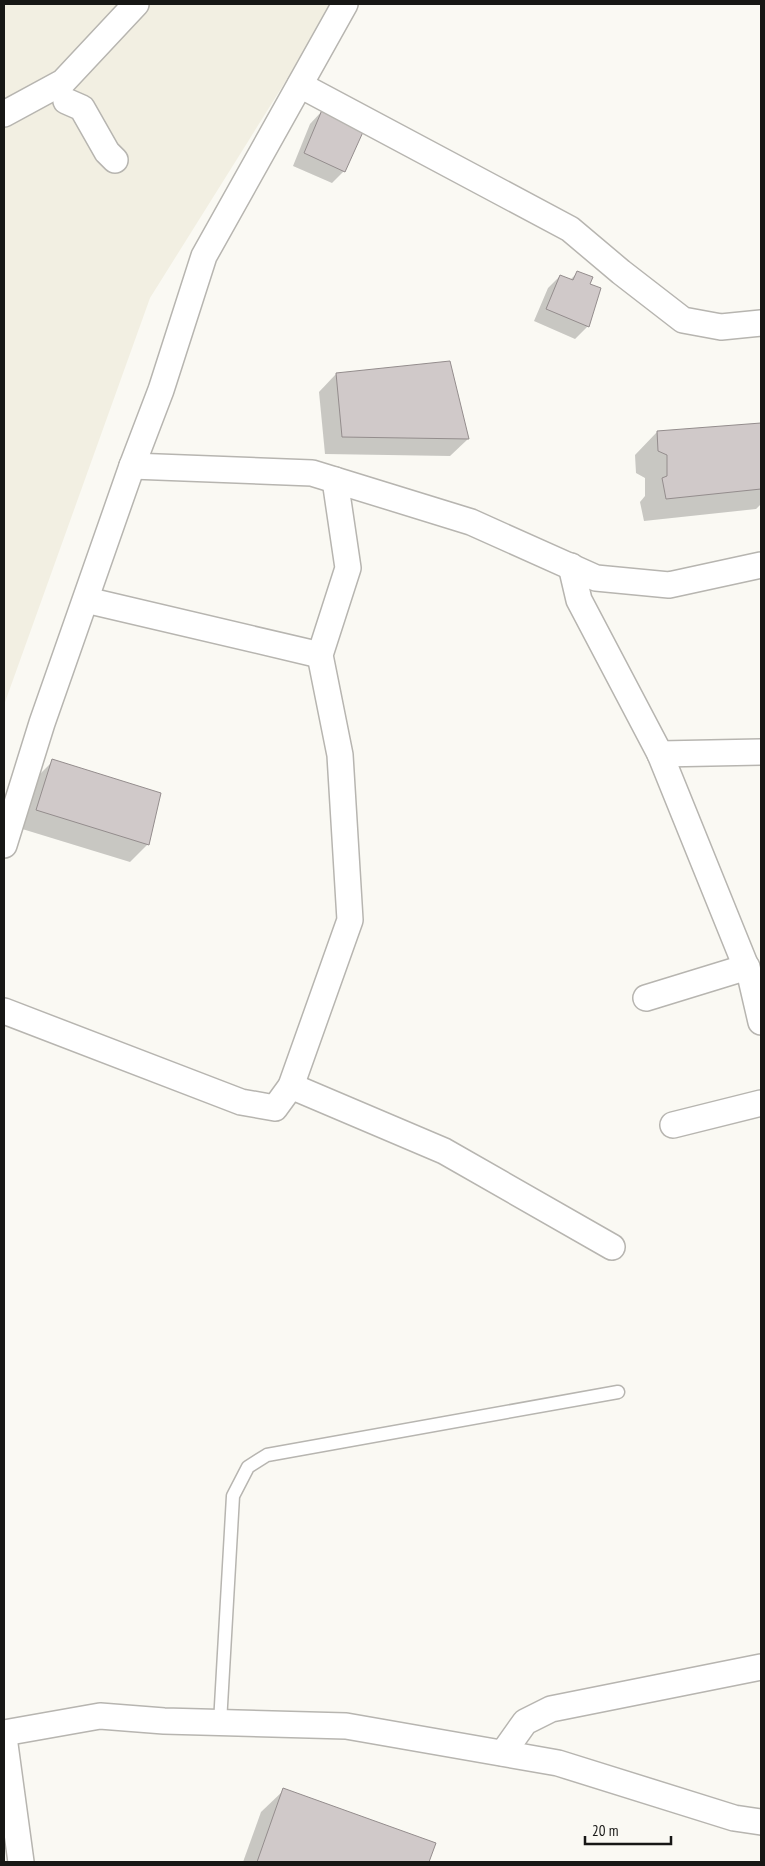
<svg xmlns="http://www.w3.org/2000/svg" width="765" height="1866" viewBox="0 0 765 1866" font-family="'PT Sans Narrow',sans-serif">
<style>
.built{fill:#f2efe2}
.shadow{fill:#0003}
.building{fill:#d0c9c9;stroke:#948d8d}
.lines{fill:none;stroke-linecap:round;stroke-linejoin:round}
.service-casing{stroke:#b7b5b0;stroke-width:15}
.minor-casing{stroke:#b7b5b0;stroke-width:28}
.service{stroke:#fff;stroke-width:12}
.minor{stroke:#fff;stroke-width:25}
</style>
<rect width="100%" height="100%" fill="#faf9f3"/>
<path class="built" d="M 4,4 L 334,4 L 150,298 L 4,705 Z"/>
<g class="shadow">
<path d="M 322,111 L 344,171 L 332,183 L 293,166 L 310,124 Z"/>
<path d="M 577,273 L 588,285 L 600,289 L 587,327 L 575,339 L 534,321 L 548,288 L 560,276 L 570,280 Z"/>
<path d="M 336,374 L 468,439 L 450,456 L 325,454 L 319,392 Z"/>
<path d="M 761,424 L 761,504 L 756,509 L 644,521 L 640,502 L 645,496 L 645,478 L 636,473 L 635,455 L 657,432 Z"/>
<path d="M 53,761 L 148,844 L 130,862 L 19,828 L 35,779 Z"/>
<path d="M 284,1790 L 435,1844 L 428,1862 L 243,1862 L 261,1812 Z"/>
</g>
<g class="building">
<path d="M 322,110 L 363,132 L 345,172 L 304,153 Z"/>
<path d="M 577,271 L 593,277 L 590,284 L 601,288 L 589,327 L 546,309 L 560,275 L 573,280 Z"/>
<path d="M 450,361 L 469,439 L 342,437 L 336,373 Z"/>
<path d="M 761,423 L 761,489 L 666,499 L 662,478 L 667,476 L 667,455 L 658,451 L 657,431 Z"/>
<path d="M 52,759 L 161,793 L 149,845 L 36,810 Z"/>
<path d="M 283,1788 L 436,1843 L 429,1862 L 257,1862 Z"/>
</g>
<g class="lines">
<defs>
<path id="service" d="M 220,1723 L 233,1496 L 248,1467 L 267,1455 L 618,1392"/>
<g id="minor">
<path d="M 300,85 L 570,229 L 621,272 L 683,320 L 721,327 L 761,323"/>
<path d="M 66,101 L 82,108 L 107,152 L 115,160"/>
<path d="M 4,114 L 63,82 L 136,4"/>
<path d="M 132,466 L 312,473 L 471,522 L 596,578 L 669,585 L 761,565"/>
<path d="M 571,566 L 579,600 L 660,754 L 751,979 L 761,1022"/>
<path d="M 86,600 L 320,655"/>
<path d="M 660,754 L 761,752"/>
<path d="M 4,845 L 42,723 L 132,466 L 161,390 L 204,256 L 345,4"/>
<path d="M 646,998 L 747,967"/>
<path d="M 4,1011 L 241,1102 L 275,1108 L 291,1086 L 350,920 L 340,755 L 320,655 L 348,568 L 335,480"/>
<path d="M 291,1086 L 444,1151 L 612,1247"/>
<path d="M 673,1125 L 761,1103"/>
<path d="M 4,1733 L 100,1716 L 164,1721 L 346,1726 L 558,1763 L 734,1818 L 761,1822"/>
<path d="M 4,1737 L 21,1862"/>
<path d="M 503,1753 L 525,1722 L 551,1709 L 761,1667"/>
</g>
</defs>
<use href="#service" class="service-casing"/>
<use href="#minor" class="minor-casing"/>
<use href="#service" class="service"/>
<use href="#minor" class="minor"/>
</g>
<rect width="765" height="1866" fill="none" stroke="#171715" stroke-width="10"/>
<path d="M585 1836v8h86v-8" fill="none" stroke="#171715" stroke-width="2.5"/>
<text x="592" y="1836" font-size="15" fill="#171715" stroke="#faf9f3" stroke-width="4" paint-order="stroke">20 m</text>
</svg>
